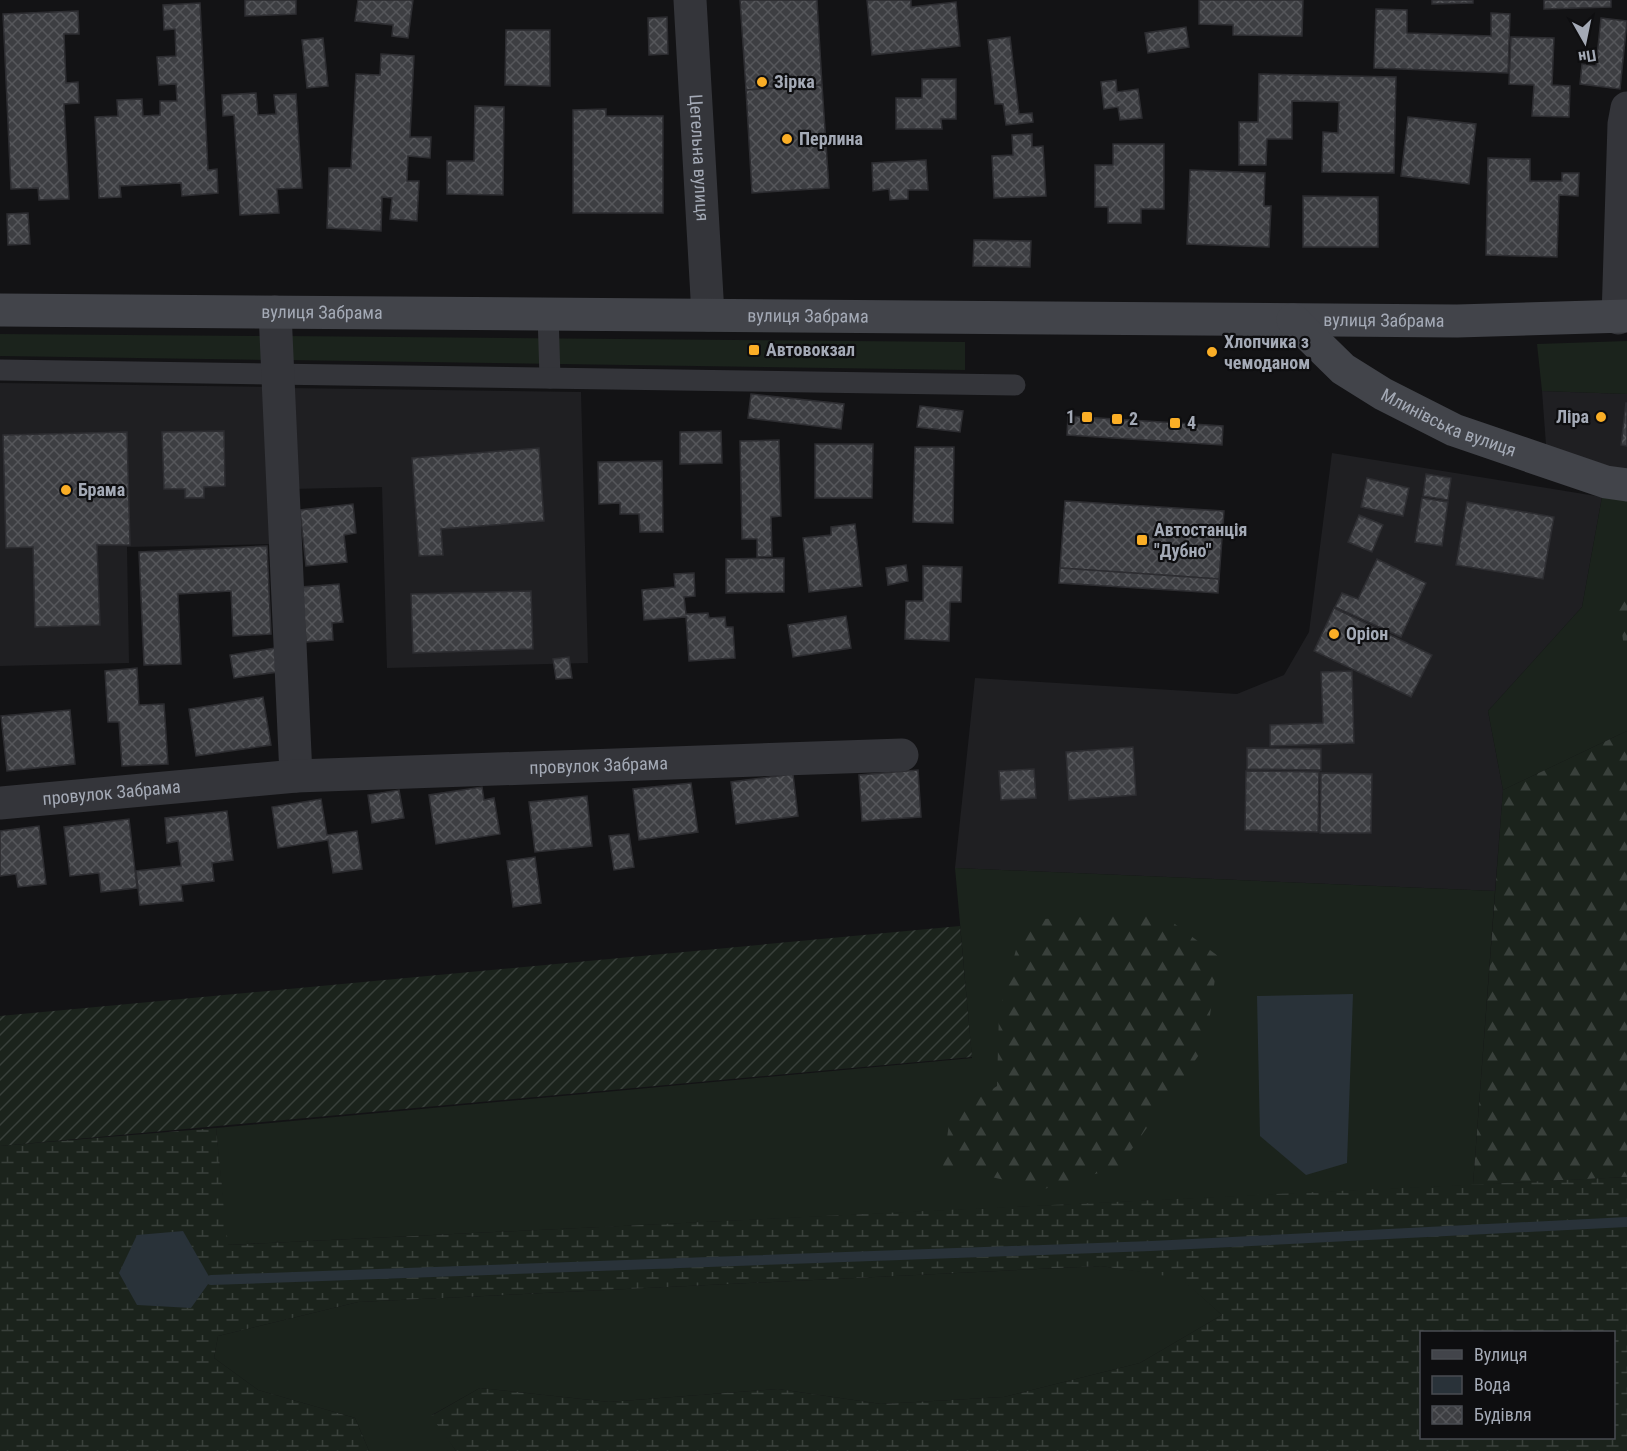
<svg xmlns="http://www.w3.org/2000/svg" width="1627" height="1451" viewBox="0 0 1627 1451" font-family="'Roboto Condensed',sans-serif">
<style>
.built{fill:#1f1f22}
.grass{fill:#1b231c}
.forest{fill:url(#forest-firs)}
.wetland{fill:url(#wetland-marsh);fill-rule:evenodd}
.garden{fill:url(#garden-furrows)}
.water{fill:#293239}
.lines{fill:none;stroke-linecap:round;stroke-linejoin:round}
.stream{stroke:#293239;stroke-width:10}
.building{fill:url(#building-cross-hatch);stroke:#2d2d31;stroke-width:1.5}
.lane{stroke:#34353a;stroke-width:21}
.street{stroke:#34353a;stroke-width:33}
.secondary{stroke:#42444a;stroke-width:33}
.poi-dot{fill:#faae26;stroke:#0e0e10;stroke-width:2}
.labels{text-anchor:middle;stroke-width:4.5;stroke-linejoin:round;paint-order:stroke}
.poi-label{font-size:18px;font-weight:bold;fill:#a4aab6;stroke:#0e0e10;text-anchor:start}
.street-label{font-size:18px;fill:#a4aab6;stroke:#0e0e10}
</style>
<defs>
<pattern id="forest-firs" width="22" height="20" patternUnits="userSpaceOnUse" patternTransform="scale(1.5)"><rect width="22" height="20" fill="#1b231c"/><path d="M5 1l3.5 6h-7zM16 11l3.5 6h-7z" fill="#39403b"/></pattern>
<pattern id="wetland-marsh" width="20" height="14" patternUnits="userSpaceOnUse" patternTransform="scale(1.5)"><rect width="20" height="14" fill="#1b231c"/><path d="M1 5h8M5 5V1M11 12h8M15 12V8" fill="none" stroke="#39403b"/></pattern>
<pattern id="garden-furrows" width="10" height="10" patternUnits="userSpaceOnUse" patternTransform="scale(1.5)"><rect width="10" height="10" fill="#1b231c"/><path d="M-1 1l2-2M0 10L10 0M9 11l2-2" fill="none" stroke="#39403b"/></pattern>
<pattern id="building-cross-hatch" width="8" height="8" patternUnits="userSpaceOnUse" patternTransform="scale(1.5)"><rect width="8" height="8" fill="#3d3e42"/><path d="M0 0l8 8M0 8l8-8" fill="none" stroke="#56575b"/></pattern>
</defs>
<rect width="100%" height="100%" fill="#131315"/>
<g class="built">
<path d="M 0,383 L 269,387 L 276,544 L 127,547 L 129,663 L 0,666 Z"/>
<path d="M 286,388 L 581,392 L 588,663 L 387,668 L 382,487 L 291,489 Z"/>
<path d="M 1542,391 L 1627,394 L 1627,470 L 1610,467 L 1546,445 Z"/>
<path d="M 1332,453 L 1602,497 L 1582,607 L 1488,711 L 1503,790 L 1495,891 L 955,868 L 975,678 L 1237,694 L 1284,675 L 1309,632 Z"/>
</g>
<g class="grass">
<path d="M 0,334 L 267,336 L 267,360 L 0,356 Z"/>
<path d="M 284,336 L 965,342 L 965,370 L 285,360 Z"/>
<path d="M 1627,341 L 1627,394 L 1542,391 L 1537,344 Z"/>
<path d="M 1602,497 L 1627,501 L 1627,731 L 1503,790 L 1488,711 L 1582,607 Z"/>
<path d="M 955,868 L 1495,891 L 1473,1185 L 227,1245 L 216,1128 L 972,1058 Z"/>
<path d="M 1101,1266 L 1180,1277 L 1222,1315 L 1140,1363 L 1004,1397 L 881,1404 L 778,1389 L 609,1402 L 480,1388 L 432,1415 L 456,1451 L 369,1451 L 355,1418 L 258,1390 L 214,1358 L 218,1336 L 358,1302 Z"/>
</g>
<g class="forest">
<path d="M 1627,593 L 1627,647 L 1624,647 L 1618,604 Z"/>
<path d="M 1627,731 L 1627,1177 L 1473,1185 L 1503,790 Z"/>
<path d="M 1160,913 L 1218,956 L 1206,1045 L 1119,1167 L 1044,1189 L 943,1166 L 950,1117 L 997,1086 L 999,1013 L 1024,920 Z"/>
</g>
<path class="wetland" d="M 216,1128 L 228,1245 L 1627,1177 L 1627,1451 L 456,1451 L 431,1416 L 480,1388 L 609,1402 L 778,1389 L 881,1404 L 1004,1397 L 1140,1363 L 1222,1315 L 1180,1278 L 1101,1266 L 358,1302 L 218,1336 L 214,1358 L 258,1390 L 355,1418 L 369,1451 L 0,1451 L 0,1146 ZM 1422,1332 L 1614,1332 L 1614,1438 L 1422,1438 Z"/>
<path class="garden" d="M 960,926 L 972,1057 L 0,1146 L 0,1016 Z"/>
<g class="water">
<path d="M 1353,994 L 1347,1163 L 1306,1175 L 1260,1136 L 1257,996 Z"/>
<path d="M 183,1231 L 211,1280 L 191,1308 L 137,1305 L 119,1273 L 137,1235 Z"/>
</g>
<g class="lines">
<path class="stream" d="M 211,1280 L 1151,1246 L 1627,1222"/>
</g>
<g class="building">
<path d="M 245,0 L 296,0 L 296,14 L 245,16 Z"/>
<path d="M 358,0 L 413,0 L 408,38 L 392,36 L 393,25 L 355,21 Z"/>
<path d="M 740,0 L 817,0 L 822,85 L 746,90 Z"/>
<path d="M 867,0 L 911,0 L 911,7 L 956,2 L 960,46 L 872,55 Z"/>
<path d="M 1199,0 L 1303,0 L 1302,36 L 1233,35 L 1233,25 L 1199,24 Z"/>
<path d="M 1432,0 L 1473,0 L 1473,3 L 1432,4 Z"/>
<path d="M 1544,0 L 1611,0 L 1611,7 L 1544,9 Z"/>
<path d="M 200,3 L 208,170 L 217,169 L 218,193 L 182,196 L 181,183 L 120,186 L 121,197 L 99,198 L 95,117 L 118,116 L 117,100 L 142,99 L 143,116 L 160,115 L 160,101 L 177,101 L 176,84 L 159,85 L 157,57 L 176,56 L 175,29 L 164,30 L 163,5 Z"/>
<path d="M 1376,9 L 1407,10 L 1407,33 L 1491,36 L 1491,13 L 1510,14 L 1508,73 L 1374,68 Z"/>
<path d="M 78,11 L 79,34 L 64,34 L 66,83 L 78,82 L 79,103 L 64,104 L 69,199 L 39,200 L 38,188 L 11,189 L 3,14 Z"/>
<path d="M 667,17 L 668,54 L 649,55 L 648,18 Z"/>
<path d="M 1601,18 L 1627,21 L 1620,89 L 1580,84 L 1582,64 L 1596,66 Z"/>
<path d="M 1186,27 L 1189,47 L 1148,53 L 1145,33 Z"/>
<path d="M 506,30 L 550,30 L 550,86 L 505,85 Z"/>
<path d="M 1010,37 L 1019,114 L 1032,113 L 1033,122 L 1006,125 L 1003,104 L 995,104 L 988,40 Z"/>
<path d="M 1511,37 L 1554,38 L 1552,85 L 1570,86 L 1569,117 L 1532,116 L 1534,85 L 1509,84 Z"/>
<path d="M 323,38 L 328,86 L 307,88 L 302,40 Z"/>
<path d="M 381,54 L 414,56 L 410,137 L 431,137 L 430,158 L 408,156 L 407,181 L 419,181 L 417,221 L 390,219 L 392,198 L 382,197 L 381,231 L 327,228 L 329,168 L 351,168 L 356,74 L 380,75 Z"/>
<path d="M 1259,74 L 1396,77 L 1394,173 L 1322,172 L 1323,132 L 1338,133 L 1339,102 L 1292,101 L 1292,139 L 1267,139 L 1266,165 L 1239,165 L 1239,122 L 1258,122 Z"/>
<path d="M 922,79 L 956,79 L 956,119 L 941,119 L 942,129 L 896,129 L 896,98 L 922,98 Z"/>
<path d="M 1116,80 L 1117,92 L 1138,89 L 1142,118 L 1120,120 L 1118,107 L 1104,109 L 1101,82 Z"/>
<path d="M 822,85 L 829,188 L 752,193 L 746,90 Z"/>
<path d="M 256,93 L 258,115 L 276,114 L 274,95 L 296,94 L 302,188 L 277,189 L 279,213 L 240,215 L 234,115 L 223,116 L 222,95 Z"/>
<path d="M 475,106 L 504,107 L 503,195 L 447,194 L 447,161 L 474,161 Z"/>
<path d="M 606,109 L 606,116 L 663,116 L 663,213 L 573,213 L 573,110 Z"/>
<path d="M 1408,117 L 1476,124 L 1469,184 L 1401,176 Z"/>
<path d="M 1032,134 L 1032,147 L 1043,146 L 1046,196 L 994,198 L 992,156 L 1013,155 L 1012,135 Z"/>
<path d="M 1113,144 L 1164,144 L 1164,209 L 1141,209 L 1141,223 L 1108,223 L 1108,207 L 1095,207 L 1095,165 L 1113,165 Z"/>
<path d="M 1488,158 L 1530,159 L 1530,181 L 1562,181 L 1562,173 L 1579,173 L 1578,196 L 1559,195 L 1557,257 L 1486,255 Z"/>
<path d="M 926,160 L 928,190 L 908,190 L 908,199 L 890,200 L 889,189 L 873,191 L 872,163 Z"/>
<path d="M 1190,170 L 1265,173 L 1264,206 L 1271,206 L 1269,247 L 1187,244 Z"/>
<path d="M 1303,196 L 1378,197 L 1378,247 L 1303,247 Z"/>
<path d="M 28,213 L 30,244 L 8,245 L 7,214 Z"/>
<path d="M 974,240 L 1031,241 L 1030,267 L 973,266 Z"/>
<path d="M 751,394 L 844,404 L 841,429 L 748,418 Z"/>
<path d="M 1626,403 L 1627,403 L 1627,446 L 1621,445 Z"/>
<path d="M 920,406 L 963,411 L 960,432 L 917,427 Z"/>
<path d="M 1068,416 L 1223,426 L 1222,445 L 1067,435 Z"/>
<path d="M 224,431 L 225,486 L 204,487 L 204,498 L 185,498 L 185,489 L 164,489 L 162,432 Z"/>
<path d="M 721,431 L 722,463 L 680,464 L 680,432 Z"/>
<path d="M 127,432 L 130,545 L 97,545 L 100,625 L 35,627 L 33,547 L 6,548 L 3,435 Z"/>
<path d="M 779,440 L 781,516 L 771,517 L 772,556 L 757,557 L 757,539 L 742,539 L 740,441 Z"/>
<path d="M 815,444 L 873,444 L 872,498 L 815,498 Z"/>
<path d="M 915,447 L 954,447 L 953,523 L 913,522 Z"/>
<path d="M 539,448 L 544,521 L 441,529 L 443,555 L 419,556 L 412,458 Z"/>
<path d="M 662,461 L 663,532 L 640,532 L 639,514 L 620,514 L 620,503 L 599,504 L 598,462 Z"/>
<path d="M 1426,474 L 1451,478 L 1448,500 L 1423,496 Z"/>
<path d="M 1367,478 L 1409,488 L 1403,516 L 1361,507 Z"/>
<path d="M 1422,498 L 1448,502 L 1442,546 L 1415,542 Z"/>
<path d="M 1065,501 L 1224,511 L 1219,579 L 1060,568 Z"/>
<path d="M 1467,502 L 1554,517 L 1543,579 L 1456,565 Z"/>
<path d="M 353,504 L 356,533 L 344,535 L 347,562 L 306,566 L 300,510 Z"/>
<path d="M 1359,515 L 1383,525 L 1372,552 L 1348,542 Z"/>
<path d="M 855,524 L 862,586 L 809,592 L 803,538 L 831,535 L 831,527 Z"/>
<path d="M 267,546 L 271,634 L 233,636 L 231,591 L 178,594 L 181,664 L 144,665 L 139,552 Z"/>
<path d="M 784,558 L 784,592 L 726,593 L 726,559 Z"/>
<path d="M 1377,559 L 1426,583 L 1401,637 L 1335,607 L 1342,593 L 1358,599 Z"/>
<path d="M 906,565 L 908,581 L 888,585 L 886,568 Z"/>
<path d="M 923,566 L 962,567 L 961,602 L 950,602 L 949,641 L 905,639 L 906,601 L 923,601 Z"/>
<path d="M 1060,568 L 1219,579 L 1218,593 L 1059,583 Z"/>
<path d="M 694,573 L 695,596 L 684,597 L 686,614 L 708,613 L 709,618 L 725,617 L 726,627 L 733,627 L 735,658 L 689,661 L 686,617 L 644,620 L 642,590 L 675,587 L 674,574 Z"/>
<path d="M 339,584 L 343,622 L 332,623 L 333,640 L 306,642 L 301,587 Z"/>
<path d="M 531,591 L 533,649 L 413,653 L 411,594 Z"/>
<path d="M 1334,608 L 1432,655 L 1411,697 L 1314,651 Z"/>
<path d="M 846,616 L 851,648 L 793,657 L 788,625 Z"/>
<path d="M 275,648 L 278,672 L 234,678 L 230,655 Z"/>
<path d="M 569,657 L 572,678 L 556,679 L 553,659 Z"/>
<path d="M 137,668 L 139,705 L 164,704 L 168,764 L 122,766 L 119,722 L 108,722 L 105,671 Z"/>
<path d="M 1352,671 L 1354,743 L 1270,746 L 1270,725 L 1323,723 L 1321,672 Z"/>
<path d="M 263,697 L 271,745 L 196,756 L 189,709 Z"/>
<path d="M 70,710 L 75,764 L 7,771 L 1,716 Z"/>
<path d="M 1133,747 L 1136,795 L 1069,800 L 1066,752 Z"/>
<path d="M 1247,748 L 1321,749 L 1321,770 L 1247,769 Z"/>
<path d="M 1034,769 L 1036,798 L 1001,800 L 999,771 Z"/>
<path d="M 918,770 L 921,817 L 862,821 L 859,775 Z"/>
<path d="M 1246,771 L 1319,772 L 1318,832 L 1245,830 Z"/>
<path d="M 1321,773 L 1372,774 L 1371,833 L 1320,833 Z"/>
<path d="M 793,774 L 798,816 L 736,824 L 731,782 Z"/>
<path d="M 691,783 L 698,832 L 639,840 L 633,789 Z"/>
<path d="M 482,787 L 484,800 L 494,798 L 500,834 L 436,844 L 429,795 Z"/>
<path d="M 399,790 L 404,818 L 372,823 L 368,795 Z"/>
<path d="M 587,796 L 592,846 L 535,852 L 529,802 Z"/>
<path d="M 321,799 L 327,835 L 357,831 L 362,869 L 333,873 L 328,840 L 278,848 L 272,807 Z"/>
<path d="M 227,811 L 233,860 L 212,863 L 214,881 L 181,885 L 183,901 L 140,905 L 136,871 L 181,866 L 178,841 L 167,843 L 165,818 Z"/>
<path d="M 129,819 L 137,888 L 101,892 L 99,873 L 70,876 L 64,827 Z"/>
<path d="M 39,826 L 46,884 L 18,887 L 16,874 L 0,876 L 0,831 Z"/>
<path d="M 629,834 L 634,867 L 614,870 L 609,836 Z"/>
<path d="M 535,857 L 541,903 L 513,907 L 507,861 Z"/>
</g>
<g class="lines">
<g class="lane">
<path d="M 548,314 L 550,378"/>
<path d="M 0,370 L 1015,385"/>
</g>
<g class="street">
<path id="s1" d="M 690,0 L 708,315"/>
<path d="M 275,312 L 296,776"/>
<path d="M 1618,318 L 1624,124 L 1627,108"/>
<path id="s2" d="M 0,803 L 296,776 L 902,755"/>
</g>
<g class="secondary">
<path id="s3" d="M 0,310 L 1457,321 L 1627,316"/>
<path id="s4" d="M 1293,320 L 1343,369 L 1383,394 L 1454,430 L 1606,482 L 1627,485"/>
</g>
</g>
<g class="poi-dot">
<circle cx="762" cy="82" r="6"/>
<circle cx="787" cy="139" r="6"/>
<rect x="748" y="344" width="12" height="12" rx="3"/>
<circle cx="1212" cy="352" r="6"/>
<rect x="1081" y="411" width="12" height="12" rx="3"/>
<circle cx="1601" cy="417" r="6"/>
<rect x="1111" y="413" width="12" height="12" rx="3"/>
<rect x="1169" y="417" width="12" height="12" rx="3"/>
<circle cx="66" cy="490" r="6"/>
<rect x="1136" y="534" width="12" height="12" rx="3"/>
<circle cx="1334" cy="634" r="6"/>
</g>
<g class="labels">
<g class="poi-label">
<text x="774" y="88">Зірка</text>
<text x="799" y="145">Перлина</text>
<text x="1224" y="348">Хлопчика з<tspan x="1224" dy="21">чемоданом</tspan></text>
<text x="766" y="356">Автовокзал</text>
<text x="1075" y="423" text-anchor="end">1</text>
<text x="1589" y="423" text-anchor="end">Ліра</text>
<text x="1129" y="425">2</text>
<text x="1187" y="429">4</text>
<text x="78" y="496">Брама</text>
<text x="1154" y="536">Автостанція<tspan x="1154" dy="21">"Дубно"</tspan></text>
<text x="1346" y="640">Оріон</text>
</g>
<g class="street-label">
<text dy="6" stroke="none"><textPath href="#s1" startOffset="158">Цегельна вулиця</textPath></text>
<text dy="6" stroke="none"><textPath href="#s3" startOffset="322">вулиця Забрама</textPath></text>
<text dy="6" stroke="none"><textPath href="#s3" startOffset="808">вулиця Забрама</textPath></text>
<text dy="6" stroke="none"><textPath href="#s3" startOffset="1384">вулиця Забрама</textPath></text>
<text dy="6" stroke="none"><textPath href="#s4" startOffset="189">Млинівська вулиця</textPath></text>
<text dy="6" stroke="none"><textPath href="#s2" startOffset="600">провулок Забрама</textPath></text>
<text dy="6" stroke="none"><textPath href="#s2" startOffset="112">провулок Забрама</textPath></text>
</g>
</g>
<rect x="1420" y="1331" width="195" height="108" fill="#0e0e10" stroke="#4a4c52" stroke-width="1.5"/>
<rect x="1432" y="1350" width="30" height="9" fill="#42444a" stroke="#4a4c52" stroke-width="1.5"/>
<text x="1474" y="1361" font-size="18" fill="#a4aab6">Вулиця</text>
<rect x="1432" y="1376" width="30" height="18" fill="#293239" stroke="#4a4c52" stroke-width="1.5"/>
<text x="1474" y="1391" font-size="18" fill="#a4aab6">Вода</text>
<rect x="1432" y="1406" width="30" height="18" fill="url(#building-cross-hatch)" stroke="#4a4c52" stroke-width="1.5"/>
<text x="1474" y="1421" font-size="18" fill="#a4aab6">Будівля</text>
<g transform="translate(1585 42) rotate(171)" stroke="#0e0e10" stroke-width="4.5" paint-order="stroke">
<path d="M0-4.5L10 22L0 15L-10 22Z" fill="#a4aab6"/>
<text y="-9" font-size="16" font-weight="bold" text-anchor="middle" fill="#a4aab6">Пн</text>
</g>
</svg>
